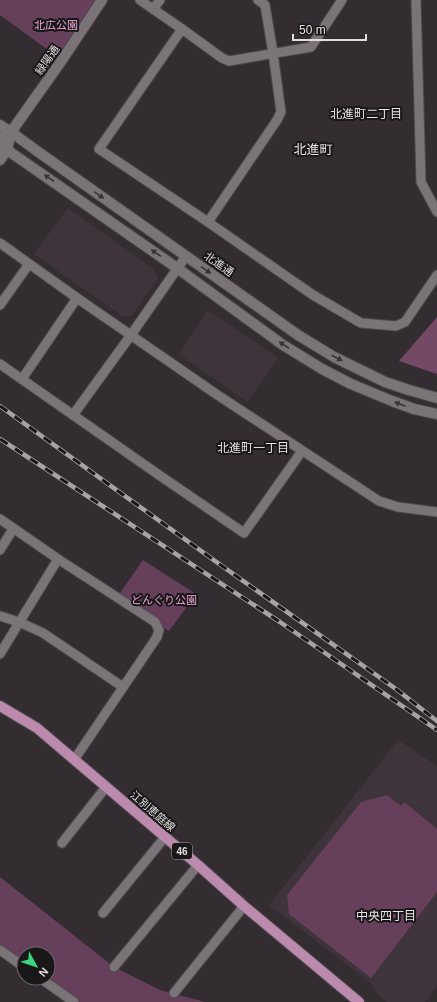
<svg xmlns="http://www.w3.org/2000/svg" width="437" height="1002" viewBox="0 0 437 1002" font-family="Arial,'Noto Sans JP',sans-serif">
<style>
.built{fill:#40343c}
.green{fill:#66405a}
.forest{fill:#744966}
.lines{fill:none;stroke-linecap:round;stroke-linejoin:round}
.minor-casing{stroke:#4e4a4c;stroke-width:11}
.tertiary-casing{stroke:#4e4a4c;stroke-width:12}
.primary-casing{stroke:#4e4a4c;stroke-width:12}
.minor{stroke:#7a7478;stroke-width:9}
.tertiary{stroke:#7a7478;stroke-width:10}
.primary{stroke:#bc8aac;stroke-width:10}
.rail-casing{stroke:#a7a2a5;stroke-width:4.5}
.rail{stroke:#191718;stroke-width:3;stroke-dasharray:9;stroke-linecap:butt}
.oneway{fill:#363335}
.labels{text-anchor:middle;stroke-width:4;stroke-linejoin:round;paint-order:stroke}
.shield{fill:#191718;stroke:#a5a2a3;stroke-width:1}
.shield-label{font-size:10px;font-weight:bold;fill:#e1dddf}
.park-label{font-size:11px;fill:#eba5d4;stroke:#191718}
.street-label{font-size:11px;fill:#e1dddf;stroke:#191718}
.neighbourhood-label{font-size:12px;fill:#e8e1e6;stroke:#191718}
.quarter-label{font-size:13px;fill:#e8e1e6;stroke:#191718}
</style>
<rect width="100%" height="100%" fill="#332d31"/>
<g class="built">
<path d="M 68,208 L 154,269 L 158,280 L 131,316 L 122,316 L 34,254 Z"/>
<path d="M 208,310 L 278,358 L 247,402 L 179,354 Z"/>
<path d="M 398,740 L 437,766 L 437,986 L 425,1002 L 387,1002 L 375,991 L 371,983 L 269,905 Z"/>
</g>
<g class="green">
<path d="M 0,0 L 102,0 L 62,60 L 0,15 Z"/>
<path d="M 143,560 L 196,594 L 169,631 L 118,596 Z"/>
<path d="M 387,795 L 401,806 L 404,802 L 437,829 L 437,892 L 371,978 L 289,914 L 287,895 L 361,802 Z"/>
<path d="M 0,877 L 114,967 L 160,990 L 205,1002 L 74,1002 L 40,978 L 48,978 L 48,954 L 24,954 L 24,967 L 0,950 Z"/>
</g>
<path class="forest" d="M 437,317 L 437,374 L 399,361 Z"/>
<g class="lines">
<defs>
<g id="minor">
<path d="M 140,0 L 182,29 L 222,58 L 229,61 L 311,47 L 342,0"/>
<path d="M 416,0 L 421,182 L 437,212"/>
<path d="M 153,9 L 160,0"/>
<path d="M 182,29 L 99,149 L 208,222 L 313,295 L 361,323 L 396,326 L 405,322 L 437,275"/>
<path d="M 208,222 L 277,120 L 281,112 L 273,53 L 265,5 L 258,0"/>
<path d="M 0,243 L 77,298 L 216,394 L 379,501 L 398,507 L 437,512"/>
<path d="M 0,305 L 29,264"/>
<path d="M 0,364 L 159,475 L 244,533 L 302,451"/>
<path d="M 22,379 L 77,298"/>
<path d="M 73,415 L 131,335 L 186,256"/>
<path d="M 0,519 L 58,559 L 155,622 L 159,630 L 157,637 L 74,760"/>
<path d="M 0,550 L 13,529"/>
<path d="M 0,616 L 19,622 L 43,633 L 123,687"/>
<path d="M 0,654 L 58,559"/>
<path d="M 62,843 L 106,787"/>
<path d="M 103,913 L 165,837"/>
<path d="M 0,950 L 24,967"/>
<path d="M 114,967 L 198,865"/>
<path d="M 40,978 L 74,1002"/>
<path d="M 174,993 L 244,906"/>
</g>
<g id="tertiary">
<path d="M 0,125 L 11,132 L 37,151 L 298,335 L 334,357 L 385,382 L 409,390 L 437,398"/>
<path d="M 0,138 L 11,132"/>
<path d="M 0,145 L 177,268 L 283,345 L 322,369 L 351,384 L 392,401 L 414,409 L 437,414"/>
<path d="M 0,160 L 7,150 L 11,132 L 62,60 L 102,0"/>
</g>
<path id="primary" d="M 0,706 L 37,728 L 198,865 L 244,906 L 359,1002"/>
</defs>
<use href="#minor" class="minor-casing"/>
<use href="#tertiary" class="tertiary-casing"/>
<use href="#primary" class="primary-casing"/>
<use href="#minor" class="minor"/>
<use href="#tertiary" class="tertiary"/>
<use href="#primary" class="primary"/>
<defs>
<g id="rail">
<path d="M 0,406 L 222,566 L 396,689 L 437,721"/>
<path d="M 0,439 L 280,622 L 437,730"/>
</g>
</defs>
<use href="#rail" class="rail-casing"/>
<use href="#rail" class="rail"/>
</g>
<defs><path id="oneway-solid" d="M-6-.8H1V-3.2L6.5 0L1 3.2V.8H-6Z"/></defs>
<g class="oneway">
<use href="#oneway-solid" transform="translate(49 178) rotate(-145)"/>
<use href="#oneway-solid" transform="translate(99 195) rotate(35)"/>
<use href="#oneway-solid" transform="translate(156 253) rotate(-145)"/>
<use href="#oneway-solid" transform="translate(206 270) rotate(35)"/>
<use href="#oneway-solid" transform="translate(284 345) rotate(-146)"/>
<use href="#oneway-solid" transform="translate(337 358) rotate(27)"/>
<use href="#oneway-solid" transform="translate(400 404) rotate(-159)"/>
</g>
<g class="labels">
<rect class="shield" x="172" y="843" width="20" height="16" rx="3"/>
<g class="shield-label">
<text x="182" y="855">46</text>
</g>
<g class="park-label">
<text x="56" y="29">北広公園</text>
<text x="164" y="604">どんぐり公園</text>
</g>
<g class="street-label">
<text transform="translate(47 60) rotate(-55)" y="4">緑陽通</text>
<text transform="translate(219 264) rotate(35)" y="4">北進通</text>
<text transform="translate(153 811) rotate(41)" y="4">江別恵庭線</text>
</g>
<g class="neighbourhood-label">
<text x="366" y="118">北進町二丁目</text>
<text x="253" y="452">北進町一丁目</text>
<text x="386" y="920">中央四丁目</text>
</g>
<g class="quarter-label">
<text x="313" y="154">北進町</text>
</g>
</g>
<g transform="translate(36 966) rotate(130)"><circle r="19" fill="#191718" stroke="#696668"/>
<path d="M0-3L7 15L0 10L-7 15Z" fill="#3ad77f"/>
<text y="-6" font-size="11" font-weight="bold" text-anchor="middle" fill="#e1dddf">N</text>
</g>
<path d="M293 34v6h73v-6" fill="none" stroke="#e1dddf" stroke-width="2"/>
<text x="299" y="34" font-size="12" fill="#e1dddf" stroke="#191718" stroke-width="3" paint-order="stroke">50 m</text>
</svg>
